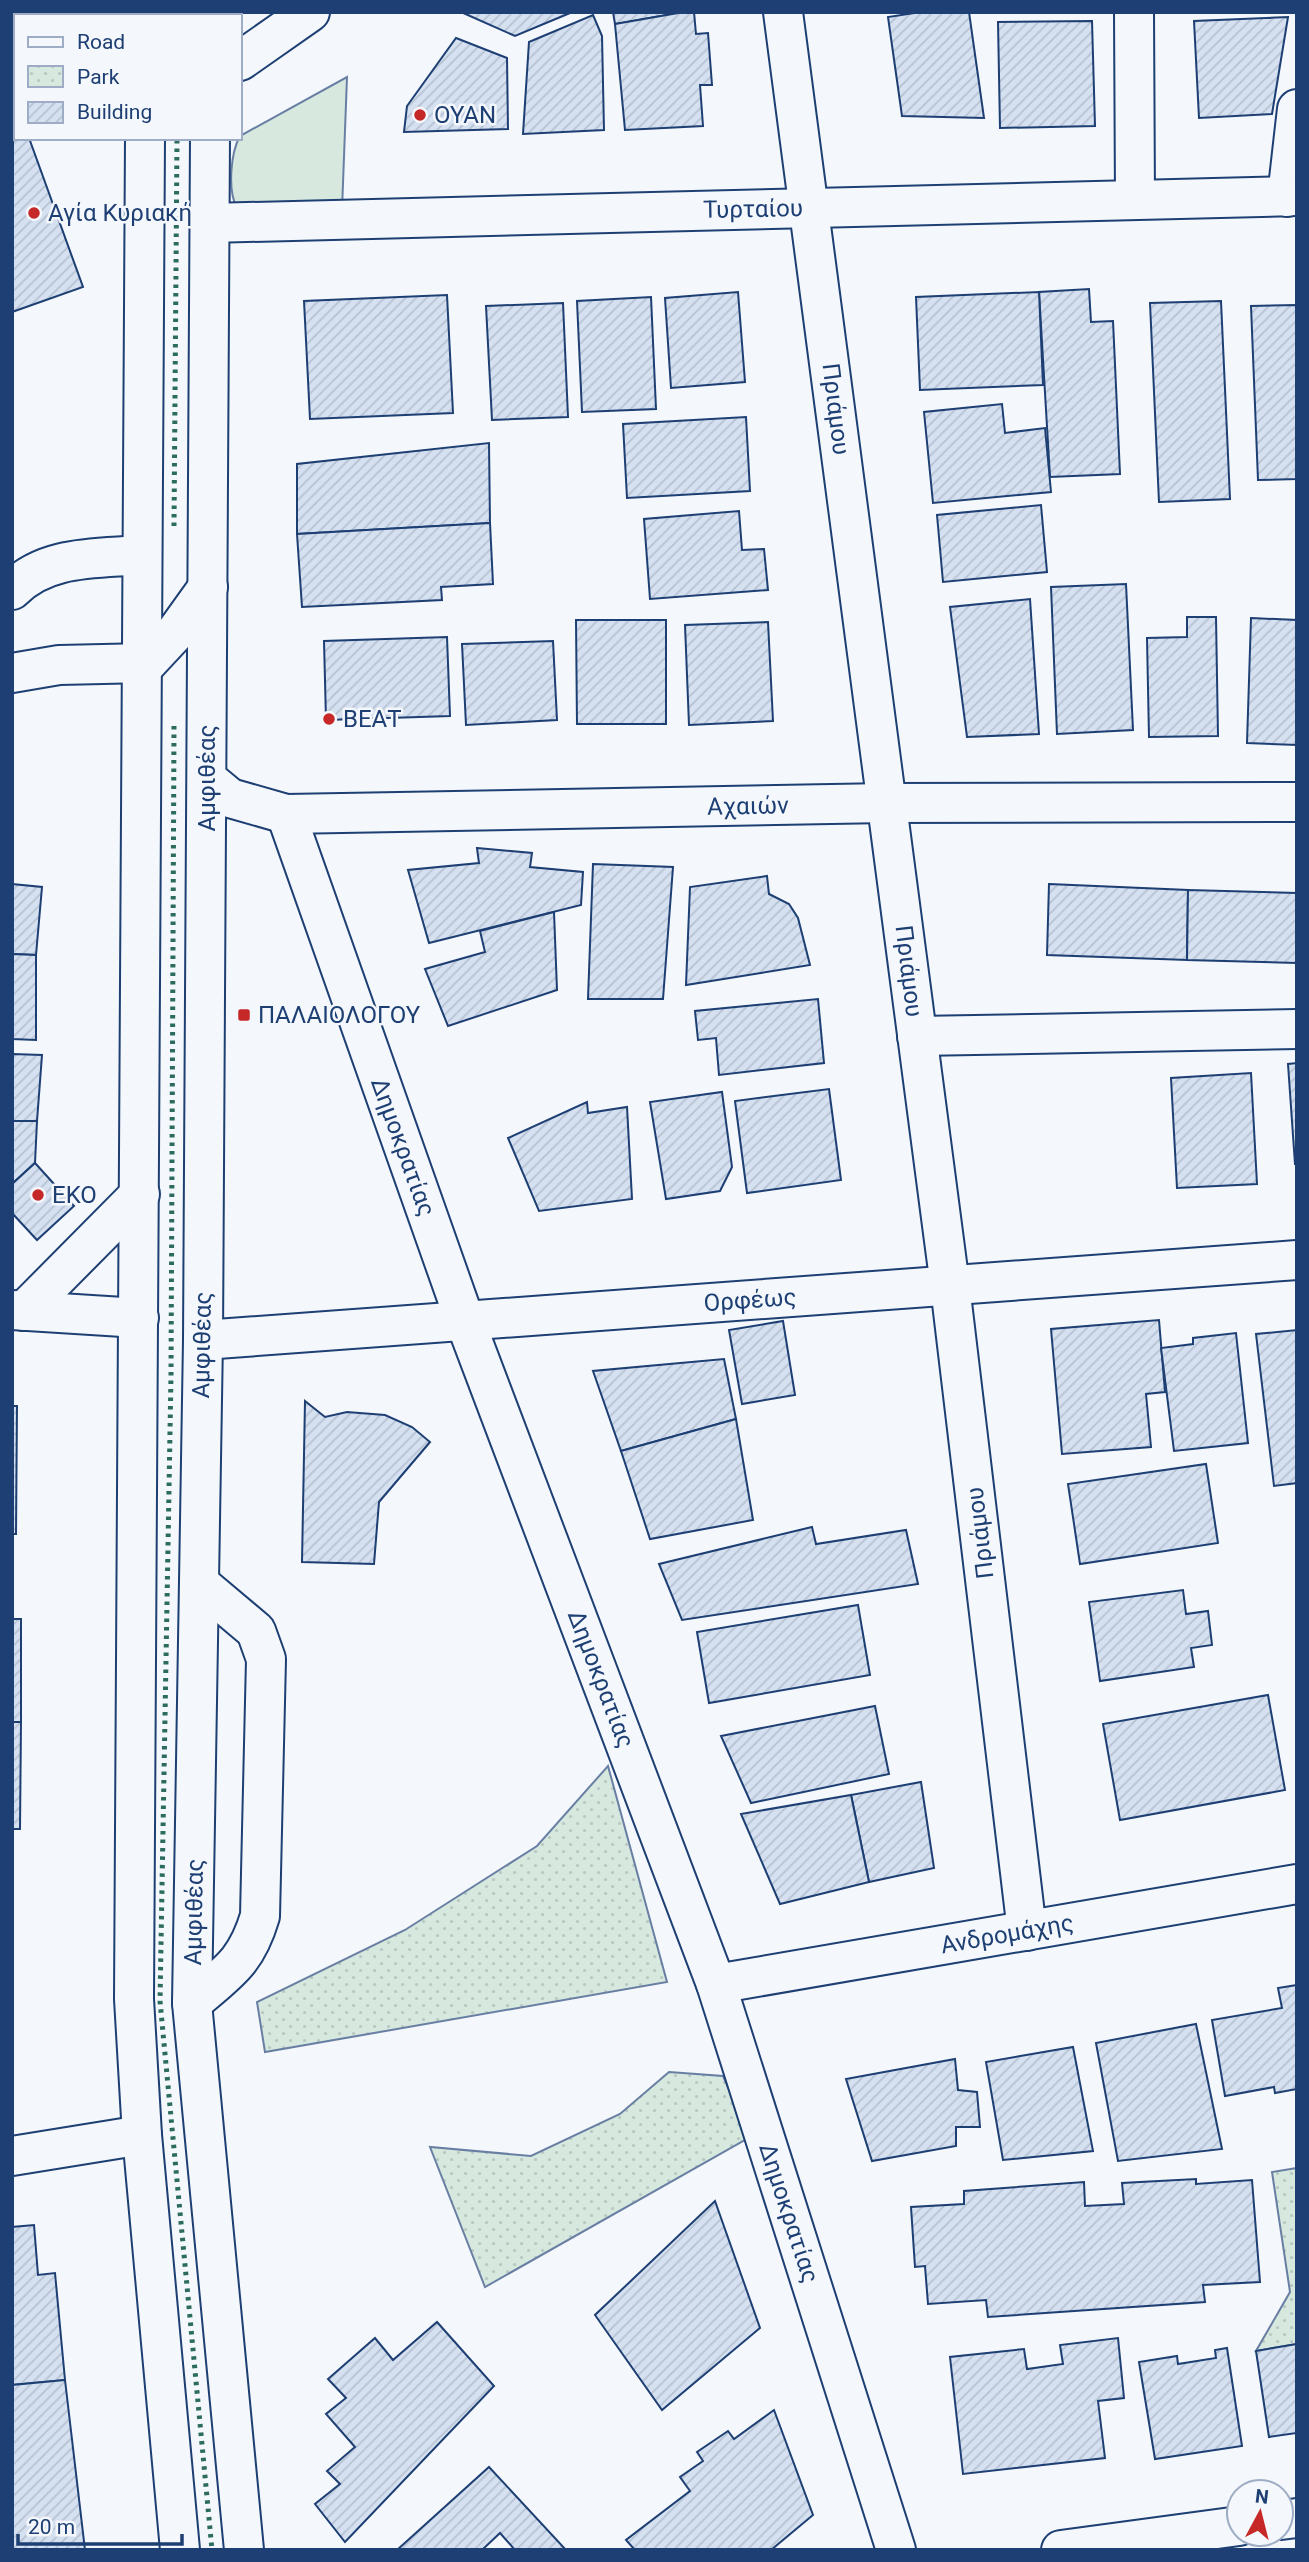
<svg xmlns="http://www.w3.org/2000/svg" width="1309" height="2562" viewBox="0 0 1309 2562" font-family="Roboto,sans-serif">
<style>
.green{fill:#d7e8df;stroke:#687fa3;stroke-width:2}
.park{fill:url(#park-dots);stroke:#687fa3;stroke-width:2}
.building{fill:url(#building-hatch);stroke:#1d3f73;stroke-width:2}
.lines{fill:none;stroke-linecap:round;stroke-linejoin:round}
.minor-casing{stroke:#1d3f73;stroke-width:42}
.major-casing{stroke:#1d3f73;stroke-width:42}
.minor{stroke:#f4f7fb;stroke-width:38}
.major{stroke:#f4f7fb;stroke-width:38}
.hedge{stroke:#2c6c60;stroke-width:5;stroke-dasharray:3.5 5;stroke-linecap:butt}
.poi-dot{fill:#c62828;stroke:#f4f7fb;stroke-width:2.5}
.labels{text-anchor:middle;stroke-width:5;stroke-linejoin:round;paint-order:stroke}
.poi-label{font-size:24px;fill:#1d3f73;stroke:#f4f7fb;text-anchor:start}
.street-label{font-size:24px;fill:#1d3f73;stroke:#f4f7fb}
</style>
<defs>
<pattern id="park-dots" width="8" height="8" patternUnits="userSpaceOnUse" patternTransform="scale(1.75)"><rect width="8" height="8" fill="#d7e8df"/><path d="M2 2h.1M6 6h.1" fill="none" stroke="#b8c8c3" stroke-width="1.8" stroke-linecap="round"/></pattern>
<pattern id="building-hatch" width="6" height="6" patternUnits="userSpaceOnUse" patternTransform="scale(1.75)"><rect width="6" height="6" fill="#d5e0f0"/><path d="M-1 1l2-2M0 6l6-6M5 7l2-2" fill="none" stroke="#b6c1d1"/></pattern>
</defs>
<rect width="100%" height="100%" fill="#f4f7fb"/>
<path class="green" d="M 347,77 L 342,210 L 237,208 C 227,190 231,152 240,136 Z"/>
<g class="park">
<path d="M 608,1766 L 667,1982 L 265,2052 L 257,2002 L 405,1930 L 537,1846 Z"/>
<path d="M 669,2072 L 723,2076 L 750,2137 L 485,2287 L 430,2147 L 531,2156 L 620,2114 Z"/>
<path d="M 1297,2168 L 1297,2344 L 1256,2351 L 1290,2292 L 1272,2172 Z"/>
</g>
<g class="building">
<path d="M 461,12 L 570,12 L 570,13 L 515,36 Z"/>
<path d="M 613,12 L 684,12 L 615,24 Z"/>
<path d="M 684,12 L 694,12 L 696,34 L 708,33 L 712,85 L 700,85 L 703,126 L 625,130 L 615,24 Z"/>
<path d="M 921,12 L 969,12 L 984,118 L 902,116 L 888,17 Z"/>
<path d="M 593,15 L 602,36 L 604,130 L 523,134 L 529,42 Z"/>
<path d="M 1288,17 L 1272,114 L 1199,118 L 1194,21 Z"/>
<path d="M 1092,21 L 1095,126 L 1000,128 L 998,22 Z"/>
<path d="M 456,38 L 507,58 L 508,129 L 404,132 L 407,106 Z"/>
<path d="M 16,101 L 16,138 L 29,138 L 83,287 L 12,312 L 12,103 Z"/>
<path d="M 1089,289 L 1091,322 L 1113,321 L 1120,474 L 1050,477 L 1039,292 Z"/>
<path d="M 738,292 L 745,382 L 671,388 L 665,298 Z"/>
<path d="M 1039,292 L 1043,385 L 920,390 L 916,297 Z"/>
<path d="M 447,295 L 453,413 L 310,419 L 304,301 Z"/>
<path d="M 651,297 L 656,409 L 582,412 L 577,301 Z"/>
<path d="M 1221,301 L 1230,499 L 1159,502 L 1150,303 Z"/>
<path d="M 563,303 L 568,417 L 492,420 L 486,306 Z"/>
<path d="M 1297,305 L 1297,479 L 1258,480 L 1251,306 Z"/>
<path d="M 1002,404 L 1005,433 L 1045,428 L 1051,492 L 933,503 L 924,412 Z"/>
<path d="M 746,417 L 750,491 L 627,498 L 623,424 Z"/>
<path d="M 489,443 L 490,523 L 297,534 L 297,464 Z"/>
<path d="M 1041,505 L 1047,572 L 943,582 L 937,515 Z"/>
<path d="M 739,511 L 742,550 L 764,549 L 768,590 L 650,599 L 644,519 Z"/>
<path d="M 490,523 L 493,584 L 441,587 L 442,600 L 302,607 L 297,534 Z"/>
<path d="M 1126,584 L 1133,730 L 1057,734 L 1051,587 Z"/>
<path d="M 1030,599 L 1039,734 L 967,737 L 950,607 Z"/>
<path d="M 1187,617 L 1216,617 L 1218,736 L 1149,737 L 1147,638 L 1187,637 Z"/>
<path d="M 1251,618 L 1297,620 L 1297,745 L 1247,743 Z"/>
<path d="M 576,620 L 666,620 L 666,724 L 577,724 Z"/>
<path d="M 768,622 L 773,721 L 689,725 L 685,625 Z"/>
<path d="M 447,637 L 450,716 L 326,720 L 324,641 Z"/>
<path d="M 553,641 L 557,720 L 466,725 L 462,644 Z"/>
<path d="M 477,848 L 532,853 L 530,867 L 583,872 L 581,905 L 429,943 L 408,870 L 479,863 Z"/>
<path d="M 593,864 L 673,867 L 663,999 L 588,999 Z"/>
<path d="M 767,876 L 769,894 L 789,904 L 798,918 L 810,965 L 686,985 L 690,887 Z"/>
<path d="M 12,884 L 42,887 L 36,955 L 12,954 Z"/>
<path d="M 1049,884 L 1188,890 L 1187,960 L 1047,955 Z"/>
<path d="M 1188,890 L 1297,893 L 1297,963 L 1187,960 Z"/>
<path d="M 554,912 L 557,990 L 448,1026 L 425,969 L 485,952 L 480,931 Z"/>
<path d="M 12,954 L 36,955 L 36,1040 L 12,1039 Z"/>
<path d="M 818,999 L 824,1063 L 719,1075 L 716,1038 L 698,1040 L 695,1011 Z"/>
<path d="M 12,1054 L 42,1055 L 37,1121 L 12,1121 Z"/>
<path d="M 1297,1063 L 1297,1164 L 1295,1164 L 1288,1064 Z"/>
<path d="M 1251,1073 L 1257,1184 L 1177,1188 L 1171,1078 Z"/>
<path d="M 829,1089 L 841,1180 L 747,1193 L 735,1101 Z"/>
<path d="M 722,1092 L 732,1167 L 720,1191 L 666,1199 L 650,1102 Z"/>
<path d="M 587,1102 L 588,1113 L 627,1107 L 632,1199 L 539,1211 L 508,1138 Z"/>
<path d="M 12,1121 L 37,1121 L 35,1163 L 12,1184 Z"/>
<path d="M 35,1163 L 74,1206 L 37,1240 L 12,1213 L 12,1184 Z"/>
<path d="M 1159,1320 L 1165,1392 L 1146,1394 L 1151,1447 L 1062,1454 L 1051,1329 Z"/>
<path d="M 783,1321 L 795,1395 L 742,1404 L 729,1330 Z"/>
<path d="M 1297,1330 L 1297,1483 L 1274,1486 L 1256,1334 Z"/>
<path d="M 1236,1333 L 1248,1443 L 1174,1451 L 1161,1348 L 1193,1344 L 1193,1338 Z"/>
<path d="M 724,1359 L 736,1419 L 621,1451 L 593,1371 Z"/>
<path d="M 305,1401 L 325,1417 L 347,1412 L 385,1415 L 412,1427 L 430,1442 L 379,1502 L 374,1564 L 302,1562 Z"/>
<path d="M 12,1406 L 17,1406 L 16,1534 L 12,1534 Z"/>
<path d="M 736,1419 L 753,1520 L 650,1539 L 621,1451 Z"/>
<path d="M 1206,1464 L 1218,1543 L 1080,1564 L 1068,1484 Z"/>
<path d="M 812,1527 L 816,1544 L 906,1530 L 918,1584 L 682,1620 L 659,1564 Z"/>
<path d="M 1183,1590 L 1186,1614 L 1208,1611 L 1212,1645 L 1191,1648 L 1194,1667 L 1100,1681 L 1089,1602 Z"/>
<path d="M 858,1605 L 870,1675 L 709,1703 L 697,1632 Z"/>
<rect x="12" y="1619" width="9" height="103"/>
<path d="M 1268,1695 L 1285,1790 L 1120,1820 L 1103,1724 Z"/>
<path d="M 875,1706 L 889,1774 L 751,1803 L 721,1736 Z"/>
<path d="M 12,1722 L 21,1722 L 20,1829 L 12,1829 Z"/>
<path d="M 921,1782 L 934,1868 L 869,1882 L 851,1795 Z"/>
<path d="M 851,1795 L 869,1882 L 780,1904 L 741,1814 Z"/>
<path d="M 1297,1985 L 1297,2089 L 1275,2093 L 1274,2087 L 1225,2096 L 1212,2020 L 1282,2008 L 1278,1988 Z"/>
<path d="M 1196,2024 L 1222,2149 L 1118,2161 L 1096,2043 Z"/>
<path d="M 1073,2047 L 1093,2151 L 1003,2160 L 986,2062 Z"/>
<path d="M 955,2059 L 958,2090 L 977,2092 L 980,2127 L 956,2127 L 956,2146 L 872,2161 L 846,2079 Z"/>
<path d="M 1196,2179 L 1196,2184 L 1252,2180 L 1260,2282 L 1203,2285 L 1205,2302 L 988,2317 L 986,2300 L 928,2304 L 925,2266 L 915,2267 L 911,2207 L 964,2204 L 964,2191 L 1084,2182 L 1085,2206 L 1124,2204 L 1122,2183 Z"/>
<path d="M 715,2201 L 760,2328 L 662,2410 L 595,2315 Z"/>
<path d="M 34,2225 L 38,2275 L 55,2273 L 65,2380 L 12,2385 L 12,2227 Z"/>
<path d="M 437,2322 L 494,2386 L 345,2542 L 315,2504 L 340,2484 L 327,2471 L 355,2447 L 326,2414 L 346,2398 L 328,2379 L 375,2338 L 393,2360 Z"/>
<path d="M 1118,2338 L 1124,2398 L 1098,2401 L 1105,2458 L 963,2474 L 950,2357 L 1024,2349 L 1027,2369 L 1063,2364 L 1060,2345 Z"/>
<path d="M 1297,2344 L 1297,2433 L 1269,2437 L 1256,2351 Z"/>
<path d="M 1227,2348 L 1242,2446 L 1155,2459 L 1139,2362 L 1177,2356 L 1178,2364 L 1216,2358 L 1215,2350 Z"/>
<path d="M 65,2380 L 85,2550 L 12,2550 L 12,2385 Z"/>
<path d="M 774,2410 L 813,2515 L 771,2550 L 635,2550 L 626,2540 L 690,2491 L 680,2477 L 703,2461 L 697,2452 L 728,2431 L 734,2439 Z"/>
<path d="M 489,2467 L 566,2550 L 515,2550 L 500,2533 L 482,2550 L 397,2550 Z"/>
</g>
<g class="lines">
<defs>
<g id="minor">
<path d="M 783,12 L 950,1286 L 1027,1931"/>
<path d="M 1134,12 L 1135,200"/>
<path d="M 240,61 L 310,12"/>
<path d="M 1287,197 L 1297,109"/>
<path d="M 209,223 L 1297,196"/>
<path d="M 12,590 C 46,555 96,559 142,555"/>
<path d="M 12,673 L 59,665 L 147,663 L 175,633 L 208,587"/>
<path d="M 207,779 L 230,798 L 286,814 L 887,803 L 1297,802"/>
<path d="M 286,814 L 465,1321 L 716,1984 L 896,2550"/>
<path d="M 917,1036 L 1297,1029"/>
<path d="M 12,1310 L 139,1318"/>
<path d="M 24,1311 L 140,1194"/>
<path d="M 203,1340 L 1297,1260"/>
<path d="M 716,1984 L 1297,1884"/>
<path d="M 192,2003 C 228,1972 246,1963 260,1916 L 266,1659 L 256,1631 L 199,1583"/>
<path d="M 12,2156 L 142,2135"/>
<path d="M 1281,2520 L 1297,2518"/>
<path d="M 1061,2550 L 1239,2526"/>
</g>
<g id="major">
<path d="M 145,16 L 145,12"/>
<path d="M 210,16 L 210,12"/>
<path d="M 145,138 L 134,1999 L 142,2135 L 180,2550"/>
<path d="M 210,138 L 203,1340 L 192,2003 L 244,2550"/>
</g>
</defs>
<use href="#minor" class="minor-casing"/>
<use href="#major" class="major-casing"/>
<use href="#minor" class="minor"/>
<use href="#major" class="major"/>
<g class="hedge">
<path d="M 174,526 L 177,138"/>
<path d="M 174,726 L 171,1375 L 160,2001 L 212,2550"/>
</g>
</g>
<g class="poi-dot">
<circle cx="420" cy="115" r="7"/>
<circle cx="34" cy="213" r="7"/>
<circle cx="329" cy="719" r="7"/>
<rect x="237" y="1008" width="14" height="14" rx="3.5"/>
<circle cx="38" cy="1195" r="7"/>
</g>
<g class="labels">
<g class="poi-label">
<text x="434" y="123">OYAN</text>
<text x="48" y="221">Αγία Κυριακή</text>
<text x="343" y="727">ΒΕΑΤ</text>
<text x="258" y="1023">ΠΑΛΑΙΟΛΟΓΟΥ</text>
<text x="52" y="1203">EKO</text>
</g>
<g class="street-label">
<text transform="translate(753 209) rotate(-1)" y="8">Τυρταίου</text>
<text transform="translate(836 409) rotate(83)" y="8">Πριάμου</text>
<text transform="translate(207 778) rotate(-90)" y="8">Αμφιθέας</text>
<text transform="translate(748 806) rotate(-1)" y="8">Αχαιών</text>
<text transform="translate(909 971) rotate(83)" y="8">Πριάμου</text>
<text transform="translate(403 1147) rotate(70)" y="8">Δημοκρατίας</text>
<text transform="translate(750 1300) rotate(-4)" y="8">Ορφέως</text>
<text transform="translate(202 1345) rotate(-89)" y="8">Αμφιθέας</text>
<text transform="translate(980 1533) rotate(-97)" y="8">Πριάμου</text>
<text transform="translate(601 1679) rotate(69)" y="8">Δημοκρατίας</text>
<text transform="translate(194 1912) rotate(-89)" y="8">Αμφιθέας</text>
<text transform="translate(1007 1934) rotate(-10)" y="8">Ανδρομάχης</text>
<text transform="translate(789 2213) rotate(72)" y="8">Δημοκρατίας</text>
</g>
</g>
<rect width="1309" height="2562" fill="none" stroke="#1d3f73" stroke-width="28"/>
<rect x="14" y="14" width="228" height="126" fill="#f4f7fb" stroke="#9eadc5" stroke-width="2"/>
<rect x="28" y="37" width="35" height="10" fill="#f4f7fb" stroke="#9eadc5" stroke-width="2"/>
<text x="77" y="49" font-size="21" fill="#1d3f73">Road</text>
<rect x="28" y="66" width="35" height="21" fill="url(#park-dots)" stroke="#9eadc5" stroke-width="2"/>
<text x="77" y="84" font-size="21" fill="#1d3f73">Park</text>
<rect x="28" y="102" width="35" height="21" fill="url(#building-hatch)" stroke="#9eadc5" stroke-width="2"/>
<text x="77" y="119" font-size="21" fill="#1d3f73">Building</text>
<g transform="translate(1260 2513) rotate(7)"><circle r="33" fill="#f4f7fb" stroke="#9eadc5" stroke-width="2"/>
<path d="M0-5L12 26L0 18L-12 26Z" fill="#c62828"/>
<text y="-10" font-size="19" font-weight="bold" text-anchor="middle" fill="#1d3f73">N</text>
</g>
<path d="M18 2534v10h164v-10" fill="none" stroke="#1d3f73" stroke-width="3.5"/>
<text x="28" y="2534" font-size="21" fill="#1d3f73" stroke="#f4f7fb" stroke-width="5" paint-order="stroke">20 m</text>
</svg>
